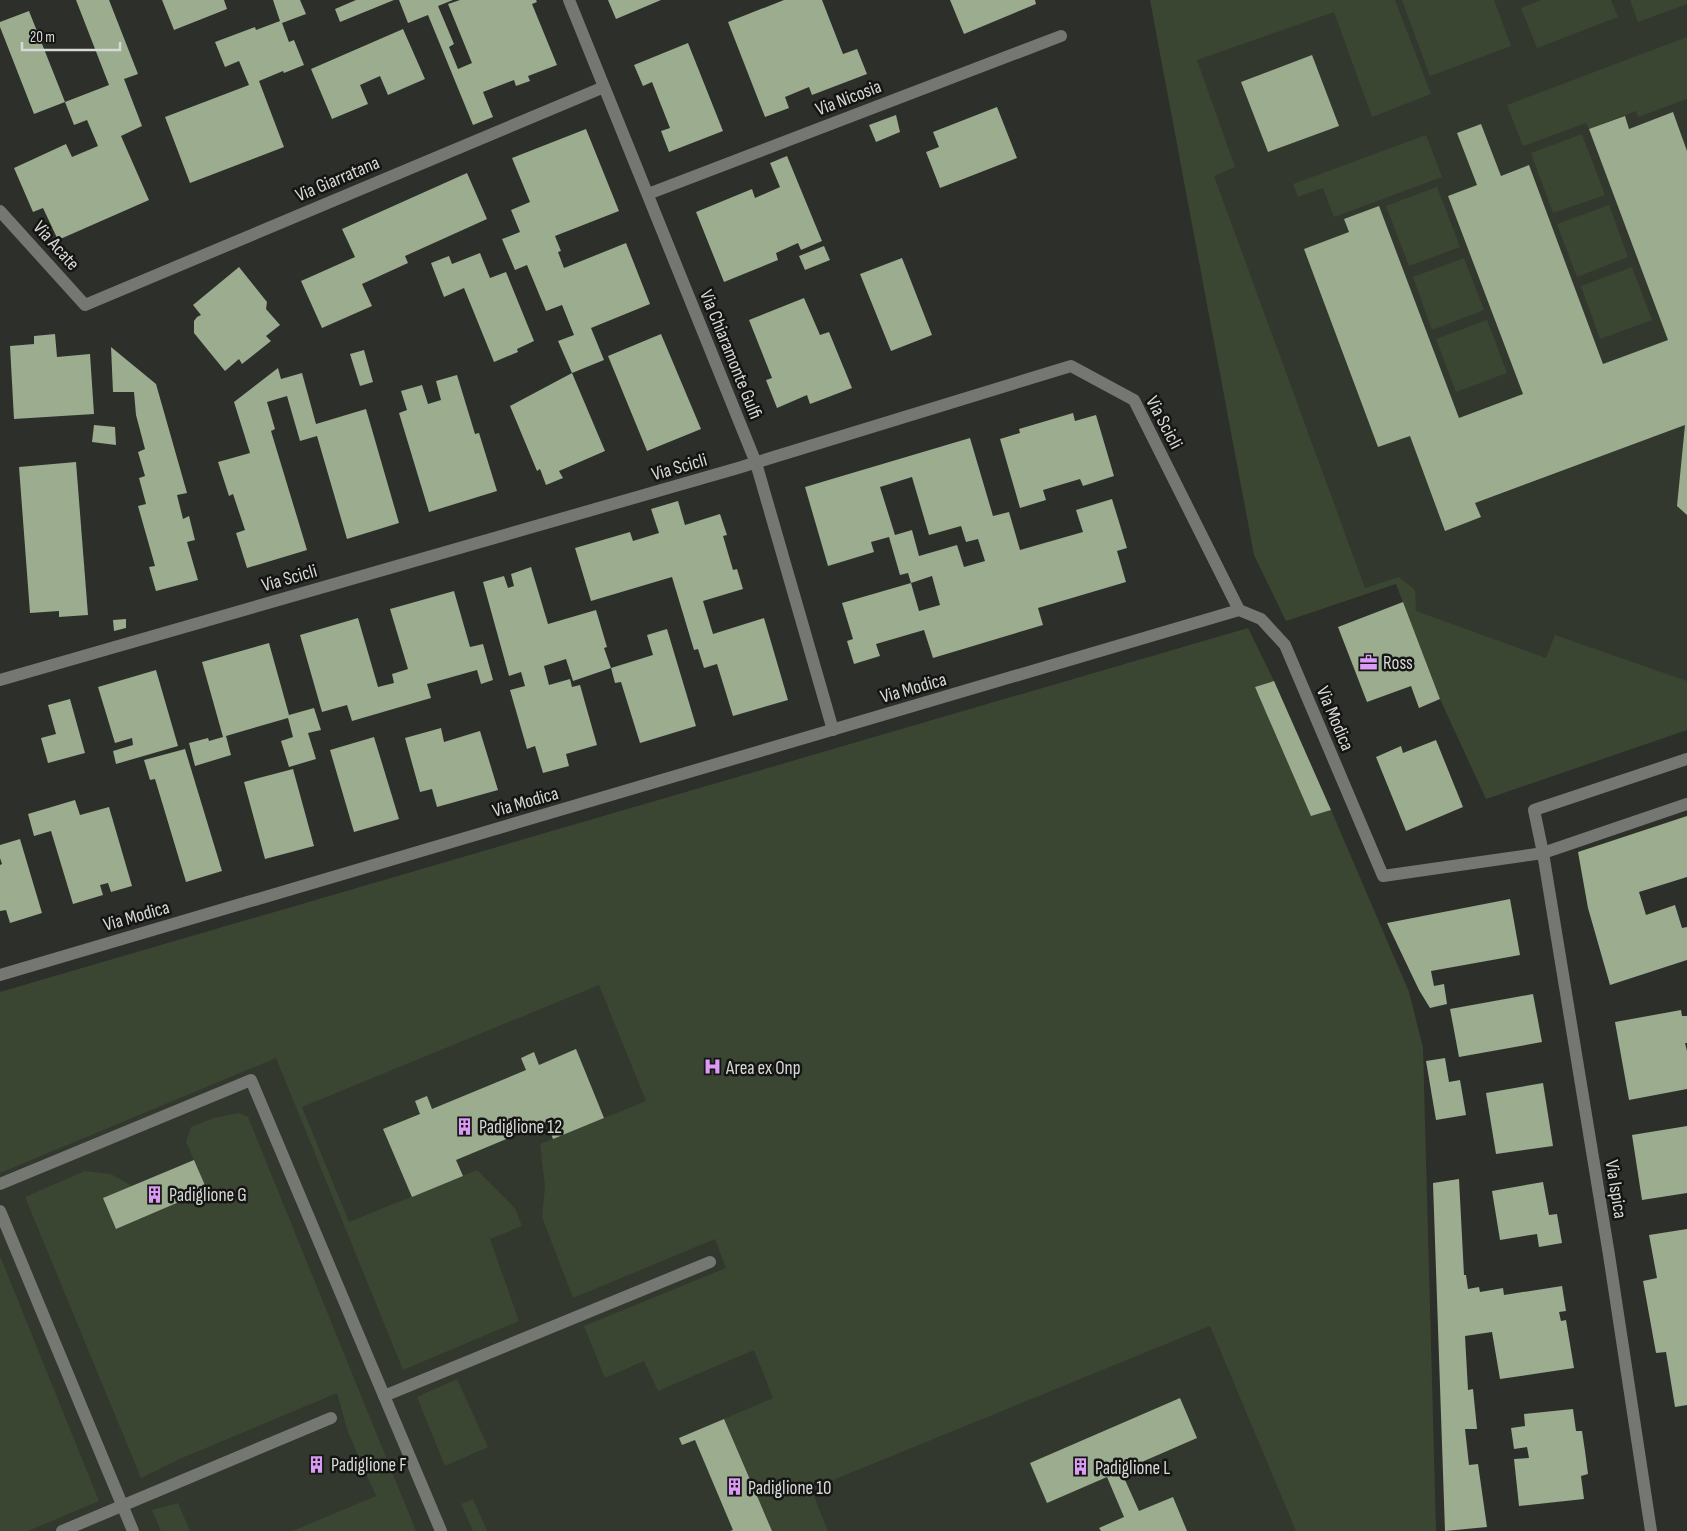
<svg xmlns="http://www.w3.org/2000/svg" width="1687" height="1531" viewBox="0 0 1687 1531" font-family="'Sofia Sans Condensed',sans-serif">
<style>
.built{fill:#32382e}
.green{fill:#3a4532}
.building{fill:#9bac8f;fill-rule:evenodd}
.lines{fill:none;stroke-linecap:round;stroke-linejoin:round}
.lane{stroke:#757872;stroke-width:12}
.street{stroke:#757872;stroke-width:12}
.labels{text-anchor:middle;stroke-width:5;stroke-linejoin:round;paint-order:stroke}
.street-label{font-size:19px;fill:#d7d9d6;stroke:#151614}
.poi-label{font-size:19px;fill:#d7d9d6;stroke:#151614;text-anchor:start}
</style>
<rect width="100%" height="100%" fill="#2c2f2a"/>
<g class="built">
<path d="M 1150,0 L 1687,0 L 1687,730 L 1486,799 L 1440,699 L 1396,584 L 1286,621 L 1254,555 Z"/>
<path d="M 1248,628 L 1274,681 L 1331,810 L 1409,992 L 1423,1048 L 1436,1531 L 0,1531 L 0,992 Z"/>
</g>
<g class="green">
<path d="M 1150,0 L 1395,0 L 1431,94 L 1372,117 L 1334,12 L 1197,60 L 1235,167 L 1214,176 L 1365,588 L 1399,577 L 1415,590 L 1416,611 L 1546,658 L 1555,635 L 1687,681 L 1687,730 L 1486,799 L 1440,699 L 1396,584 L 1286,621 L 1254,555 Z"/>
<path d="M 1402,0 L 1494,0 L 1511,46 L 1430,76 Z"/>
<path d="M 1541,0 L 1611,0 L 1618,17 L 1537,48 L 1521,8 Z"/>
<path d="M 1630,0 L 1687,0 L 1687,4 L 1638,22 Z"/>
<path d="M 1687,37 L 1687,99 L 1638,117 L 1636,111 L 1589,129 L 1586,123 L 1523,146 L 1507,105 Z"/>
<path d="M 1582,134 L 1605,195 L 1553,213 L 1531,153 Z"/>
<path d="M 1426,135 L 1442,177 L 1334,217 L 1323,188 L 1298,197 L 1293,184 Z"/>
<path d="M 1437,187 L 1460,247 L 1409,266 L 1386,206 Z"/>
<path d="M 1609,205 L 1628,257 L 1577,277 L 1557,224 Z"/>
<path d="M 1464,258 L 1484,310 L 1432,330 L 1413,277 Z"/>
<path d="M 1632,267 L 1652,320 L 1600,339 L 1581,286 Z"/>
<path d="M 1487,320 L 1507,373 L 1456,392 L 1436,339 Z"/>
<path d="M 1248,628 L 1274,681 L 1255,687 L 1312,815 L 1331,810 L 1409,992 L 1423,1048 L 1436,1531 L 1296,1531 L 1210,1326 L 811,1489 L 828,1531 L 772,1531 L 724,1419 L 773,1398 L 754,1350 L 658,1391 L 644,1361 L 605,1378 L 584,1326 L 726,1268 L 715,1239 L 573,1298 L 542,1217 L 545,1187 L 540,1144 L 646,1101 L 599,985 L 302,1107 L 349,1222 L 477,1170 L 515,1208 L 522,1226 L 490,1239 L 519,1321 L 403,1370 L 276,1058 L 0,1173 L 0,992 Z"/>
<path d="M 239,1113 L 248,1117 L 416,1531 L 292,1531 L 376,1496 L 348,1432 L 337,1393 L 182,1458 L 141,1478 L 25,1197 L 85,1171 L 111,1174 L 132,1186 L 116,1229 L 207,1190 L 186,1142 L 191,1127 L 214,1118 Z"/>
<path d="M 0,1256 L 99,1501 L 28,1531 L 0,1531 Z"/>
<path d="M 457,1379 L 488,1447 L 445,1466 L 417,1397 Z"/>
<path d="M 473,1499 L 486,1528 L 487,1531 L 473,1531 L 461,1504 Z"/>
<path d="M 178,1503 L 190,1531 L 161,1531 L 152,1510 Z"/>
</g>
<g class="building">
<path d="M 76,0 L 109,0 L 138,74 L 124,79 L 142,126 L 121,136 L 149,200 L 58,240 L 43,208 L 33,212 L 14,168 L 66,144 L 72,157 L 98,146 L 87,120 L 74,125 L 65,102 L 34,114 L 0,27 L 0,22 L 29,11 L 65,102 L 109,85 Z"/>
<path d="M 162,0 L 224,0 L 227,9 L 174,30 Z"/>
<path d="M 273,0 L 300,0 L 306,14 L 282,23 L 289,42 L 294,40 L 304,65 L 284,73 L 283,71 L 259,81 L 284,147 L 190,183 L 165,117 L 249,85 L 239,61 L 225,67 L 215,42 L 255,27 L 256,30 L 280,21 Z"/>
<path d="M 356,0 L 394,0 L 340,22 L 335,9 Z"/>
<path d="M 399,0 L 453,0 L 438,6 L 454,44 L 449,47 L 458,69 L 472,63 L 448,4 L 460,0 L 536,0 L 537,2 L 532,4 L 557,65 L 528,76 L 530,81 L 516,86 L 514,80 L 483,92 L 493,117 L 473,125 L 428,15 L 408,23 Z"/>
<path d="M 608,0 L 661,0 L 616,19 Z"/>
<path d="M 784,0 L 822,0 L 843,54 L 857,49 L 867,74 L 812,95 L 809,87 L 785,97 L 789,108 L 765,117 L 728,22 Z"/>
<path d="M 950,0 L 1035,0 L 1036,4 L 964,34 Z"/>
<path d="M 403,29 L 425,79 L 388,95 L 380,76 L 360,85 L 368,104 L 332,119 L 311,69 Z"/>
<path d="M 688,43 L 723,131 L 669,152 L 661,131 L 670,128 L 652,82 L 643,86 L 634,65 Z"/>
<path d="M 1312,55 L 1339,126 L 1268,152 L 1241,82 Z"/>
<path d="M 997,107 L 1017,158 L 940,188 L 926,152 L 939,147 L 933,132 Z"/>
<path d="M 1673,112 L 1687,151 L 1687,515 L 1677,506 L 1685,425 L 1475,503 L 1481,517 L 1445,531 L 1410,436 L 1378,447 L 1304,249 L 1349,232 L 1344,219 L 1379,206 L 1459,418 L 1523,394 L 1448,196 L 1477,185 L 1457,133 L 1481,124 L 1501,176 L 1529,165 L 1603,364 L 1668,340 L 1589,129 L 1625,116 L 1629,129 Z"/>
<path d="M 896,115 L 900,132 L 876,142 L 869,125 Z"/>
<path d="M 586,129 L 619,211 L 555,236 L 561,251 L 558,252 L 564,268 L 626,243 L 650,304 L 591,328 L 604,360 L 572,373 L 605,451 L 559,471 L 563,478 L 546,485 L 540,469 L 537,471 L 510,406 L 572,373 L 558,341 L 574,335 L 562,305 L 546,311 L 527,265 L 515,270 L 502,239 L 520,232 L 511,210 L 530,202 L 512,158 Z"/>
<path d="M 787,156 L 822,241 L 801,250 L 798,243 L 776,253 L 778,260 L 724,282 L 696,212 L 752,189 L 755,198 L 780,187 L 770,163 Z"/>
<path d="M 467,173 L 487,219 L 405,256 L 408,263 L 362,284 L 372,306 L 322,328 L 301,281 L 355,257 L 342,229 Z"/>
<path d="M 824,246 L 830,260 L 805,270 L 799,256 Z"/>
<path d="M 480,253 L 490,278 L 506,272 L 534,341 L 517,349 L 518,352 L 494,362 L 464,288 L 444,297 L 431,263 L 449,256 L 452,264 Z"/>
<path d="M 902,258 L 932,335 L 891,351 L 860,274 Z"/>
<path d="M 239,267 L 267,302 L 266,309 L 280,325 L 266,336 L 271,341 L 242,364 L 239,359 L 225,371 L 194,333 L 194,321 L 197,317 L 201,315 L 193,305 Z"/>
<path d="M 804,298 L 820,335 L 829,332 L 852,388 L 810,404 L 807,395 L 777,408 L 766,380 L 772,378 L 749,320 Z"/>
<path d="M 55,334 L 57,357 L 90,354 L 94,414 L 14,419 L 10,346 L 34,344 L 34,336 Z"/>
<path d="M 661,334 L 701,429 L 647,451 L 608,356 Z"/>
<path d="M 111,347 L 156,384 L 187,493 L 177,495 L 183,519 L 189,516 L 195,540 L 187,542 L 198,580 L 156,591 L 149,567 L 155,566 L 138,506 L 146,504 L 139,478 L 145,476 L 138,452 L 145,449 L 136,415 L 134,392 L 113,392 Z"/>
<path d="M 364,350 L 373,382 L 360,386 L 350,354 Z"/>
<path d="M 278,368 L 281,379 L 302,373 L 316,424 L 366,409 L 399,523 L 347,539 L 317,436 L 300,441 L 287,396 L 267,402 L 275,429 L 271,431 L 307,550 L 247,568 L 236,533 L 245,530 L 233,494 L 229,496 L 218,462 L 250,453 L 234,402 Z"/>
<path d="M 457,375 L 475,434 L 479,433 L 497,491 L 429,512 L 399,413 L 407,410 L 401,391 L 422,385 L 428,404 L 441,400 L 436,381 Z"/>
<path d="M 1073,413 L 1075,421 L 1096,415 L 1114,476 L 1083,486 L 1080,479 L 1043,490 L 1046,500 L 1020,508 L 1000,439 L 1020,433 L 1019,429 Z"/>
<path d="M 94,425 L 115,427 L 116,445 L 92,442 Z"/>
<path d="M 970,438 L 993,516 L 1009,512 L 1020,550 L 1083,532 L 1076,510 L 1112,499 L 1127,548 L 1117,551 L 1126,582 L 1038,608 L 1043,625 L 933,658 L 924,630 L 876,644 L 880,656 L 854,664 L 847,641 L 853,639 L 842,603 L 911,583 L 908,573 L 900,575 L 889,537 L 871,542 L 874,552 L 828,566 L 805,487 ZM 912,477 L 929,535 L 961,526 L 966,542 L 978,539 L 985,561 L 964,567 L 957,545 L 919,556 L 912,530 L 895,535 L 880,487 ZM 932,576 L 940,605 L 919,611 L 911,583 Z"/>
<path d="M 76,462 L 88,615 L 59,617 L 59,611 L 30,613 L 19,467 Z"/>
<path d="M 678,501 L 685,525 L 720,514 L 727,535 L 723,536 L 733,570 L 737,569 L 743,589 L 703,601 L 713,634 L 764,618 L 788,700 L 733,716 L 717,664 L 704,668 L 698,649 L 694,650 L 672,577 L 591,601 L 575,548 L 630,532 L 633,541 L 659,533 L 651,509 Z"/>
<path d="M 531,567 L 548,624 L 596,610 L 607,647 L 604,648 L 611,668 L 573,681 L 566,659 L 544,666 L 549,685 L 570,679 L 572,687 L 580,685 L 597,745 L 566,754 L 569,766 L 543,773 L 535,746 L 527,749 L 510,690 L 525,686 L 521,672 L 509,676 L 483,582 L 504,576 L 508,588 L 514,586 L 511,574 Z"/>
<path d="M 454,591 L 470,647 L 483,644 L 493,680 L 481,684 L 477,670 L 427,684 L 431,698 L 352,721 L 347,705 L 322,712 L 300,635 L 358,618 L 378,687 L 394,683 L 392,674 L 408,669 L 390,609 Z"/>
<path d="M 1403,602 L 1440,699 L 1419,708 L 1411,686 L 1367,702 L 1338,627 Z"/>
<path d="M 126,619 L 126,628 L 114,631 L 113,620 Z"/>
<path d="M 667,629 L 696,726 L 640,743 L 621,682 L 615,683 L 611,668 L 653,655 L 647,635 Z"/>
<path d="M 269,643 L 289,715 L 314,708 L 321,730 L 308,733 L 316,759 L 289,767 L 281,741 L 293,737 L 288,718 L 226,736 L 231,755 L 195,766 L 189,743 L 208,738 L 209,741 L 223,737 L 202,662 Z"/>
<path d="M 156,670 L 178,746 L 116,764 L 113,751 L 133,745 L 132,738 L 115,743 L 98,687 Z"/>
<path d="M 1274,681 L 1331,810 L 1311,816 L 1255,687 Z"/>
<path d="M 70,699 L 85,753 L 48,763 L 41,738 L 56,734 L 48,705 Z"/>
<path d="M 441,728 L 444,742 L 480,731 L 498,790 L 437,807 L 432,789 L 420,792 L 405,738 Z"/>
<path d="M 374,737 L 399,819 L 354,832 L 330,750 Z"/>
<path d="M 1436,740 L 1463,807 L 1406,831 L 1376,757 L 1401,746 L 1403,753 Z"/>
<path d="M 185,749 L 222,871 L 186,882 L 155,779 L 150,780 L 144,760 Z"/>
<path d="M 293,769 L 314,846 L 265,859 L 244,782 Z"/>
<path d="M 75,800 L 80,815 L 109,807 L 132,886 L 111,892 L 108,883 L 100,885 L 103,895 L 73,904 L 51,831 L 34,836 L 28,814 Z"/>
<path d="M 1687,816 L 1687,877 L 1639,892 L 1646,915 L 1675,905 L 1682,928 L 1687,927 L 1687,960 L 1610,985 L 1588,908 L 1578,852 Z"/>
<path d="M 20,839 L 42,913 L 10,923 L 6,910 L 0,911 L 0,865 L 2,864 L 0,858 L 0,845 Z"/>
<path d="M 1510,899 L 1520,955 L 1431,971 L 1434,986 L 1444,984 L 1447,1004 L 1430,1008 L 1419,990 L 1387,923 Z"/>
<path d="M 1533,994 L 1542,1042 L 1459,1057 L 1450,1009 Z"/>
<path d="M 1681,1010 L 1682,1016 L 1687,1016 L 1687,1043 L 1685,1043 L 1687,1051 L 1687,1089 L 1629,1100 L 1615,1022 Z"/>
<path d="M 576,1049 L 604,1118 L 553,1139 L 547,1122 L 456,1160 L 463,1176 L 412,1197 L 383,1129 L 420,1114 L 415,1101 L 427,1096 L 432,1109 L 526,1070 L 521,1058 L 534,1052 L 539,1065 Z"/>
<path d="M 1445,1058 L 1449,1082 L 1460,1080 L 1466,1115 L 1436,1120 L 1426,1061 Z"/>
<path d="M 1543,1083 L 1553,1146 L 1496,1154 L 1486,1093 Z"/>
<path d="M 1687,1126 L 1687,1193 L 1642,1200 L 1632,1135 Z"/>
<path d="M 194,1160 L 207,1190 L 116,1229 L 103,1198 Z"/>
<path d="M 1459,1179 L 1464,1275 L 1466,1275 L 1468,1289 L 1479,1287 L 1480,1292 L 1503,1288 L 1504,1295 L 1562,1286 L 1566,1311 L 1559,1312 L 1561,1321 L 1566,1320 L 1574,1368 L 1500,1379 L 1492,1332 L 1465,1336 L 1468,1390 L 1473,1389 L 1477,1429 L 1465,1429 L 1469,1465 L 1478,1464 L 1487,1527 L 1445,1531 L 1433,1183 Z"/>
<path d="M 1543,1182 L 1549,1215 L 1557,1214 L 1562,1243 L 1539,1247 L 1537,1234 L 1500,1240 L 1492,1191 Z"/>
<path d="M 1687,1229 L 1687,1405 L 1675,1407 L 1666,1352 L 1656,1353 L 1643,1281 L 1657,1278 L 1649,1235 Z"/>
<path d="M 1180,1398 L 1197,1438 L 1121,1471 L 1139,1511 L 1173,1497 L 1187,1531 L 1101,1531 L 1099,1528 L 1124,1517 L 1107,1477 L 1047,1503 L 1030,1463 Z"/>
<path d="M 1573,1409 L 1576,1431 L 1582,1431 L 1585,1451 L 1588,1474 L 1581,1476 L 1584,1499 L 1519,1506 L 1514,1459 L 1529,1458 L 1527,1447 L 1514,1449 L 1511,1428 L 1525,1426 L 1524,1414 Z"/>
<path d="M 724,1419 L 772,1531 L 730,1531 L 733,1530 L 695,1440 L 682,1445 L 679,1438 Z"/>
</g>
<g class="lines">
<g class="lane">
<path d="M 1543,853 L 1534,810 L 1687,759"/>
<path d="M 0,1184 L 251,1080 L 441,1531"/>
<path d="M 0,1211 L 133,1531"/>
<path d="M 384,1396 L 710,1262"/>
<path d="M 62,1531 L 331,1418"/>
</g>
<g class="street">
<path d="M 569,0 L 756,463 L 833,730"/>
<path d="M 648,194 L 1061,36"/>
<path d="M 0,211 L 85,305 L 604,87"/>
<path d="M 0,680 L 738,468 L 1071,366 L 1134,400 L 1239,610"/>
<path d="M 1543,853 L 1609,1255 L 1651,1531"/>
<path d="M 0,975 L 1239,610 L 1261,619 L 1285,645 L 1383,876 L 1543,853 L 1687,804"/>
</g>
</g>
<defs>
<symbol id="office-bare" viewBox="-9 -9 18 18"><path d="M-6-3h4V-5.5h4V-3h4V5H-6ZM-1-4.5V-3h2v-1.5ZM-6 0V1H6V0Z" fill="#da9af6" stroke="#151614" stroke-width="2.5" paint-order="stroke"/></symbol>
<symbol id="hospital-bare" viewBox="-9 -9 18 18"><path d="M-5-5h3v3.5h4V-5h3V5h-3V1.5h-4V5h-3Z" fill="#da9af6" stroke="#151614" stroke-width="2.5" paint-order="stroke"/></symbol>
<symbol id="building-bare" viewBox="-9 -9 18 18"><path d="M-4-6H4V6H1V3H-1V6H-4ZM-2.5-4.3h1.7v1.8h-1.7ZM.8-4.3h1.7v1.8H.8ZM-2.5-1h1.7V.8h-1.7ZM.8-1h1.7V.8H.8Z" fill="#da9af6" stroke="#151614" stroke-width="2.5" paint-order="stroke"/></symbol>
</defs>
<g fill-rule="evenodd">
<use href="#office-bare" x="1356" y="650" width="25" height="25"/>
<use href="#hospital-bare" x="700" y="1054" width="25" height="25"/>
<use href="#building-bare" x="452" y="1114" width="25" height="25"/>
<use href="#building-bare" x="142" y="1182" width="25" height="25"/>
<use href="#building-bare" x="304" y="1452" width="25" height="25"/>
<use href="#building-bare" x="1068" y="1454" width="25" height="25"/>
<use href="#building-bare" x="722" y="1474" width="25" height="25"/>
</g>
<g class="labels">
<g class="street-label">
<text transform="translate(848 97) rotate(-21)" y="7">Via Nicosia</text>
<text transform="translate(337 178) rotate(-23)" y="7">Via Giarratana</text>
<text transform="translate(57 245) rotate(48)" y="7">Via Acate</text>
<text transform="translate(732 354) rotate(68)" y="7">Via Chiaramonte Gulfi</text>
<text transform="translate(1165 422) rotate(62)" y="7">Via Scicli</text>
<text transform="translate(679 466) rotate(-16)" y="7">Via Scicli</text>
<text transform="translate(289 577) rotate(-16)" y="7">Via Scicli</text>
<text transform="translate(913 687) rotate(-16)" y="7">Via Modica</text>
<text transform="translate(1336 718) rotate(67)" y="7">Via Modica</text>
<text transform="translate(525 801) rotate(-16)" y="7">Via Modica</text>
<text transform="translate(136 915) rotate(-16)" y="7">Via Modica</text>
<text transform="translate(1617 1189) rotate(81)" y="7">Via Ispica</text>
</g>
<g class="poi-label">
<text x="1383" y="669">Ross</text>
<text x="726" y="1074">Area ex Onp</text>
<text x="479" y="1133">Padiglione 12</text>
<text x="169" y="1201">Padiglione G</text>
<text x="331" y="1471">Padiglione F</text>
<text x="1095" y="1474">Padiglione L</text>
<text x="748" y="1494">Padiglione 10</text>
</g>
</g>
<path d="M22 42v8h98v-8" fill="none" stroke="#d7d9d6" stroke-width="2.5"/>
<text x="30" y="42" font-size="15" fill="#d7d9d6" stroke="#151614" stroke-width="4" paint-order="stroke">20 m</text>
</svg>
